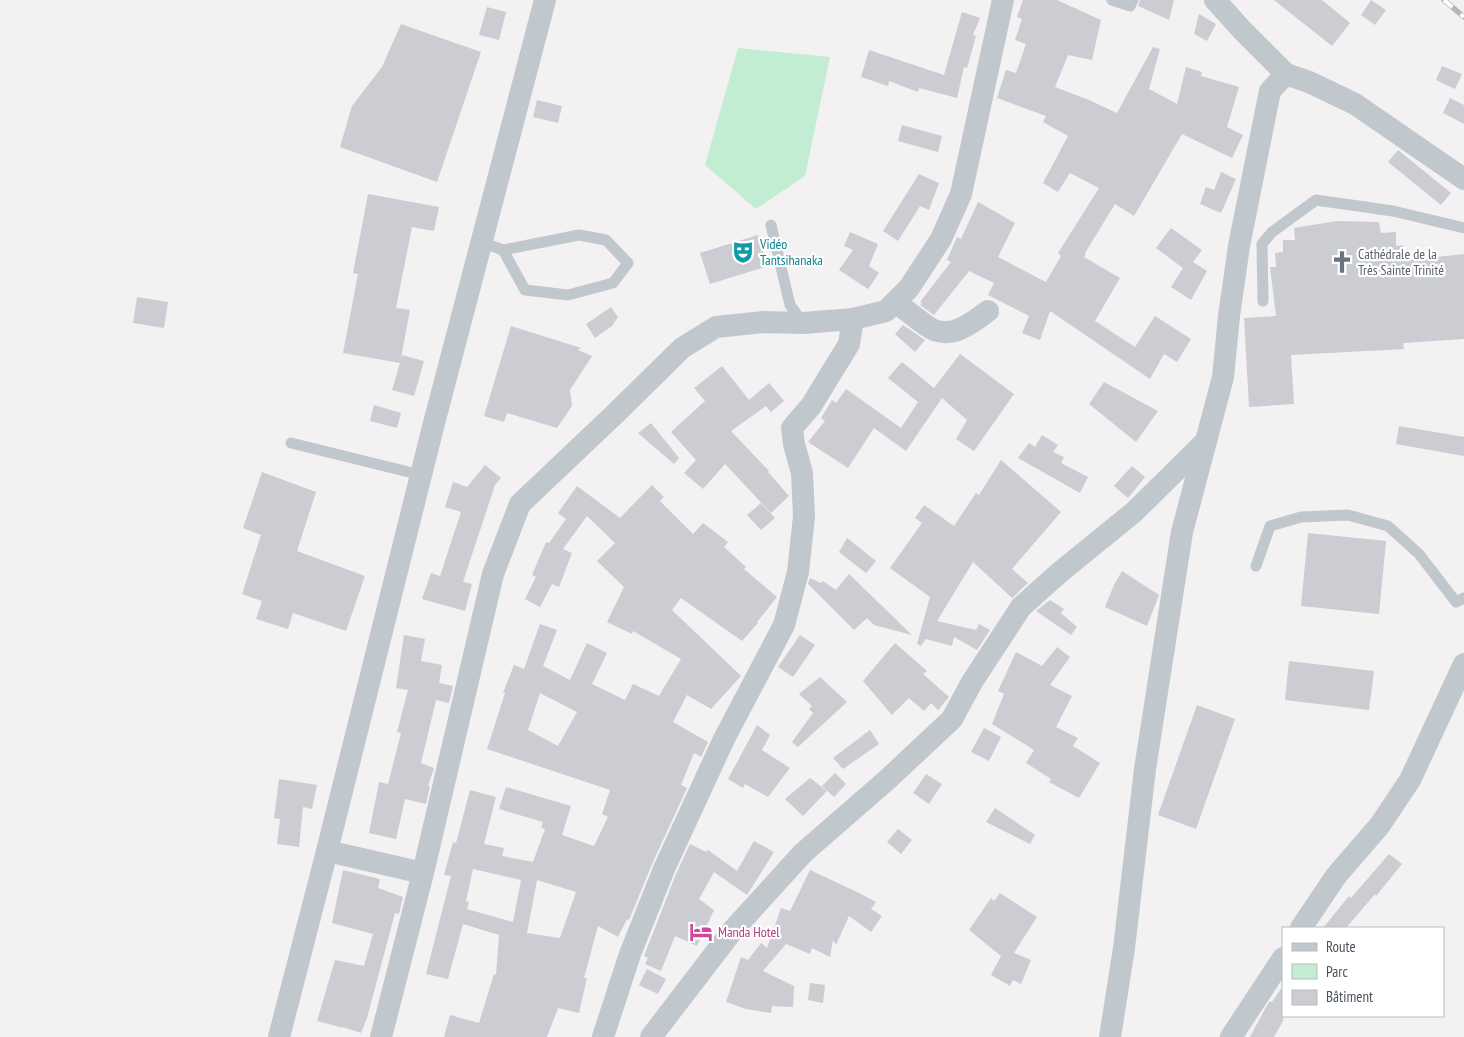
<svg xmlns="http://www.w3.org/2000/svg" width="1464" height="1037" viewBox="0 0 1464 1037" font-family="'PT Sans Narrow',sans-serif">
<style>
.green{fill:#c3edd3}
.building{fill:#cbcdd3;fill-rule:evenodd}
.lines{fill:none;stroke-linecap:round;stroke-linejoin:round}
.lane{stroke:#c0c8ce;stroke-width:11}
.street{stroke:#c0c8ce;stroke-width:22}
.rail-casing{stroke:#b4b6bb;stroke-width:5.5}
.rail{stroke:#fff;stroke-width:4;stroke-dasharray:11;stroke-linecap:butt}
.labels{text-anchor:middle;stroke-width:4.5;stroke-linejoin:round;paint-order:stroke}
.culture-label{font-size:14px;fill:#0d838f;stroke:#fff;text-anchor:start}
.worship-label{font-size:14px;fill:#5b616d;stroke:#fff;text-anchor:start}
.hotel-label{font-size:14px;fill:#b23c85;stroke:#fff;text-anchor:start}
</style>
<rect width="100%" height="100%" fill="#f3f1f1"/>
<path class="green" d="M 738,48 L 830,57 L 805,176 L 756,209 L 705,165 Z"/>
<g class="building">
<path d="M 1023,0 L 1057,0 L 1101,20 L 1092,60 L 1068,55 L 1055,87 L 1089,100 L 1117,113 L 1153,47 L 1160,49 L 1149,89 L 1177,104 L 1186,67 L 1202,72 L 1201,76 L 1239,87 L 1227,127 L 1243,135 L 1232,158 L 1182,134 L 1134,216 L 1115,204 L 1085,253 L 1086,254 L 1084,257 L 1120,278 L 1095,321 L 1135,347 L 1155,316 L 1191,339 L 1177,362 L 1164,354 L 1150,379 L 1050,311 L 1040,340 L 1022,333 L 1029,316 L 988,295 L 994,283 L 969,271 L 934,315 L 920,305 L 922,303 L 920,302 L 951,262 L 947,260 L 957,237 L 961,239 L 978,202 L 1015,223 L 998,257 L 1046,282 L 1061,256 L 1058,253 L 1099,188 L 1070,173 L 1058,192 L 1043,183 L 1068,136 L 1043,122 L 1046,116 L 997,98 L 1006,70 L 1016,73 L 1026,44 L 1015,40 L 1022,19 L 1017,17 Z"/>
<path d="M 1140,0 L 1174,0 L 1169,20 L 1138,6 Z"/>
<path d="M 1274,0 L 1322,0 L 1350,23 L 1332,46 Z"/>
<path d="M 1371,0 L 1386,10 L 1375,25 L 1361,15 Z"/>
<path d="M 487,7 L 506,12 L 499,40 L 479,35 Z"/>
<path d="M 962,12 L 980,18 L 973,35 L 976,36 L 967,68 L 964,67 L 957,98 L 919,88 L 918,92 L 889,81 L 888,86 L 861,77 L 869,50 L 944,75 Z"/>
<path d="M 1199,14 L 1216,24 L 1207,41 L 1194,34 Z"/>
<path d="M 401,24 L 481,52 L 437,182 L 340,147 L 352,106 L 382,67 Z"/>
<path d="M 1442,66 L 1462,74 L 1455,89 L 1436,80 Z"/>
<path d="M 1450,98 L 1464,105 L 1464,124 L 1443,113 Z"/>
<path d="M 537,100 L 562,106 L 558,123 L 533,117 Z"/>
<path d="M 902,125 L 942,136 L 938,152 L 898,141 Z"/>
<path d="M 1398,150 L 1451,193 L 1441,205 L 1388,162 Z"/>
<path d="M 1221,172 L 1236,179 L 1221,213 L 1200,204 L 1206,187 L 1214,190 Z"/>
<path d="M 919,174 L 939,183 L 929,210 L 920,206 L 898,241 L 883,231 Z"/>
<path d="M 368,194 L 439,207 L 434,231 L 412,227 L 396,308 L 410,310 L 400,363 L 402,355 L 424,361 L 414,396 L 392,390 L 400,363 L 343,353 L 358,274 L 353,273 Z"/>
<path d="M 1337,221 L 1379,222 L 1381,233 L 1396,232 L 1396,246 L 1403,245 L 1404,257 L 1408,257 L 1408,260 L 1464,254 L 1464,339 L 1403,343 L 1404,349 L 1291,355 L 1294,404 L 1249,407 L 1244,318 L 1276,316 L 1270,267 L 1276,267 L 1275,253 L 1283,252 L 1283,240 L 1295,240 L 1294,228 Z"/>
<path d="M 1171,228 L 1202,250 L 1193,262 L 1207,271 L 1191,300 L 1171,287 L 1183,268 L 1156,248 Z"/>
<path d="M 850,232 L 878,244 L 869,266 L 879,273 L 868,289 L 839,270 L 853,250 L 844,246 Z"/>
<path d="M 758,235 L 768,266 L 710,284 L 700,253 Z"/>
<path d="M 137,297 L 168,302 L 164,328 L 133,323 Z"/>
<path d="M 611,307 L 618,317 L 612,326 L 595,338 L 586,324 Z"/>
<path d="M 903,325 L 925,340 L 915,352 L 895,334 Z"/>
<path d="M 511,326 L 581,348 L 578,350 L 592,356 L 570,390 L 572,406 L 557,428 L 507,413 L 504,422 L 484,416 Z"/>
<path d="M 960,354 L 1014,394 L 974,451 L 956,439 L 967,420 L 942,398 L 906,451 L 874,428 L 848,468 L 808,442 L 825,421 L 821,418 L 832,400 L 836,403 L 846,389 L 901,428 L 918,402 L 888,378 L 902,362 L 934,388 Z"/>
<path d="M 722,366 L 749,400 L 769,383 L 784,401 L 771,412 L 766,406 L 731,431 L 769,471 L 768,472 L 789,496 L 771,513 L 725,464 L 703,489 L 684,473 L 696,460 L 671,432 L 705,401 L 694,388 Z"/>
<path d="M 1104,382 L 1158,411 L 1136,442 L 1089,404 Z"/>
<path d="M 374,405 L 401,413 L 397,428 L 370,421 Z"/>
<path d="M 651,423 L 679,458 L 674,464 L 638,433 Z"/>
<path d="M 1399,426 L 1464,437 L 1464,456 L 1396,444 Z"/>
<path d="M 1042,435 L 1058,445 L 1053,452 L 1064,457 L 1061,463 L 1088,477 L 1080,493 L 1018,458 L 1029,443 L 1035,447 Z"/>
<path d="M 1001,460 L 1061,512 L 1012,569 L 1028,583 L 1012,598 L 973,562 L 937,621 L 976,630 L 979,624 L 990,630 L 977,650 L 954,637 L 952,646 L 926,639 L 921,646 L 917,644 L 930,597 L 890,568 L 922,523 L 915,518 L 924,505 L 954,526 L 976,493 L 979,495 Z"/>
<path d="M 485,465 L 501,478 L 495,485 L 463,582 L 472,584 L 465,611 L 422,599 L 431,573 L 440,576 L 461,512 L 445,507 L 453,482 L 467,487 Z"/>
<path d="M 1132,466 L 1145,477 L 1128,498 L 1114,486 Z"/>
<path d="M 262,472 L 316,492 L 297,551 L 365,576 L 346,631 L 293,613 L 288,629 L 256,619 L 262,601 L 242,594 L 261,535 L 243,528 Z"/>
<path d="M 652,485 L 664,497 L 660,501 L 693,534 L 703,523 L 728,542 L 724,547 L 746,567 L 744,569 L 777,597 L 757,622 L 758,623 L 742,641 L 681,598 L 672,610 L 741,676 L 711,709 L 687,695 L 673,722 L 708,742 L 701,757 L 694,753 L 681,785 L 687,788 L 652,864 L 629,920 L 627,919 L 618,937 L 598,926 L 584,978 L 587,978 L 579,1013 L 558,1008 L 547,1037 L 444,1037 L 450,1015 L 479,1023 L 494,974 L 496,975 L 499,935 L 463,924 L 448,979 L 426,974 L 451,876 L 444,875 L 453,842 L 456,843 L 470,790 L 496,797 L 484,844 L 504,848 L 502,856 L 533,862 L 545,829 L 541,828 L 543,822 L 499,809 L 506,787 L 571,806 L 562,835 L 594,846 L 608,817 L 602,814 L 610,790 L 487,749 L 505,693 L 503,693 L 514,665 L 524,669 L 540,624 L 557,630 L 543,666 L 570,680 L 587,643 L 607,653 L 592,684 L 625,700 L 633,684 L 659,696 L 681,659 L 633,631 L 632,634 L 607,622 L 624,587 L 597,561 L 615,543 L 587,516 L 563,549 L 572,553 L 559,587 L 552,584 L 540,607 L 525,599 L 536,577 L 532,575 L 546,542 L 549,543 L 566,519 L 558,513 L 577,486 L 620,518 ZM 540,693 L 577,712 L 558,746 L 528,730 ZM 473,869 L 521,880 L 513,922 L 467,909 L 469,902 L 466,901 ZM 537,880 L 576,892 L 560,938 L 527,933 Z"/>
<path d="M 761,503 L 775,518 L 761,530 L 747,515 Z"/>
<path d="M 1308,533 L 1386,541 L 1379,614 L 1301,606 Z"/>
<path d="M 847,538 L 876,561 L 866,573 L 839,552 Z"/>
<path d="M 1122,571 L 1159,595 L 1147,626 L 1105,607 L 1114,585 Z"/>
<path d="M 849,574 L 912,635 L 874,625 L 867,618 L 854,630 L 808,584 L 810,578 L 821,583 L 823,581 L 836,590 Z"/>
<path d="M 1050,600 L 1064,609 L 1061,613 L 1077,627 L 1071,635 L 1036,611 Z"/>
<path d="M 404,635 L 425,639 L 421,661 L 442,665 L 439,683 L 453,686 L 449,703 L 436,700 L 421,763 L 434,768 L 428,786 L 430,786 L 426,804 L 405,799 L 396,839 L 369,833 L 379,782 L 388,784 L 401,733 L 397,732 L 408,690 L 396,688 Z"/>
<path d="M 800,635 L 815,645 L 793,677 L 778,667 Z"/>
<path d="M 895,643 L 927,671 L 923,674 L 949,697 L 938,710 L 931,703 L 924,711 L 909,698 L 892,715 L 863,681 Z"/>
<path d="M 1057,647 L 1070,657 L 1050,685 L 1072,696 L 1056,727 L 1078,738 L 1073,746 L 1100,763 L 1079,798 L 1049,782 L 1051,779 L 1026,763 L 1034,750 L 992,724 L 1004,694 L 998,691 L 1016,652 L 1042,666 Z"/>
<path d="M 1289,661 L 1374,671 L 1369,710 L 1285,700 Z"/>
<path d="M 820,677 L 847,702 L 798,747 L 792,742 L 813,713 L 809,709 L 812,706 L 799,694 Z"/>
<path d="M 1197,705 L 1235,719 L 1196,829 L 1158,815 Z"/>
<path d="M 757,725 L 770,735 L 762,750 L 790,768 L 768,797 L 745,784 L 743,788 L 728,779 Z"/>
<path d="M 984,728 L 1001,737 L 989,761 L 971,752 Z"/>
<path d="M 870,730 L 879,744 L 843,769 L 833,758 Z"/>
<path d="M 835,773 L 846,784 L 834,797 L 822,786 Z"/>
<path d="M 926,774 L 942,784 L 929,804 L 913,793 Z"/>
<path d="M 810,778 L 827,791 L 803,816 L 785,799 Z"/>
<path d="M 279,779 L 317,785 L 312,809 L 303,807 L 299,847 L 277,844 L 280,819 L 274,818 Z"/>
<path d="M 995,808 L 1035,835 L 1030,844 L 986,822 Z"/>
<path d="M 898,829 L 912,840 L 901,854 L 887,842 Z"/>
<path d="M 754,841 L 774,852 L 747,895 L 714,872 L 699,899 L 714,910 L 697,946 L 675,936 L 661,971 L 645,964 L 648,958 L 644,956 L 676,874 L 690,844 L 706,852 L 708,850 L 737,871 Z"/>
<path d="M 1389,854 L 1402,864 L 1376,896 L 1375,894 L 1346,928 L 1323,928 L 1349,896 L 1351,898 Z"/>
<path d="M 343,870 L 380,879 L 378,888 L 403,897 L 399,914 L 395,913 L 367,1018 L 361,1033 L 343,1027 L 343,1028 L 317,1021 L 335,960 L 364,966 L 373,934 L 332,923 Z"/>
<path d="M 810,870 L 857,892 L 876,902 L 871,909 L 882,916 L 871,932 L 849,916 L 836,945 L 833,940 L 830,957 L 812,948 L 810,954 L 786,944 L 763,971 L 794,986 L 793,1007 L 772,1006 L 771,1013 L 746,1009 L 726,1002 L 741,957 L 748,960 L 761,943 L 767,948 L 781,908 L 790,911 Z"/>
<path d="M 1000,893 L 1037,917 L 1014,953 L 1031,960 L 1021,984 L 1013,980 L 1010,986 L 991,975 L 1001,956 L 969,930 L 991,898 L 994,901 Z"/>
<path d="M 647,969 L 666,979 L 658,994 L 639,985 Z"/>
<path d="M 810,983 L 825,985 L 823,1003 L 808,1000 Z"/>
<path d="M 1283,986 L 1283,1021 L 1274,1037 L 1250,1037 L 1266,1007 L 1270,1001 L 1272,1002 Z"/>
</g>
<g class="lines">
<g class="lane">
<path d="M 1112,0 L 1130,6 L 1133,0"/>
<path d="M 771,225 L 790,305 L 803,323"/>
<path d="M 481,242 L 503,250 L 579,235 L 606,240 L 628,263 L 613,283 L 568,295 L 525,290 L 503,250"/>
<path d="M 1263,301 L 1262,244 L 1272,232 L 1316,200 L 1393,211 L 1464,228"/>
<path d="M 291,443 L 421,475"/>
<path d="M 1256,566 L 1270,526 L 1301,517 L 1348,515 L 1388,526 L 1419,554 L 1456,602 L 1464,598"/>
</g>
<g class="street">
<path d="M 1215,0 L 1242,30 L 1286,74 L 1309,82 L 1355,104 L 1464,179"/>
<path d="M 895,302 C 904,308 926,327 934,330 C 954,338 973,322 988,311"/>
<path d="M 327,851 L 423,873"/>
<path d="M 1301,928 L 1336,876 L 1380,825 L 1410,780 L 1464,664"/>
<path d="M 279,1037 L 327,851 L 433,427 L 545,0"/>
<path d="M 381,1037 L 423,873 L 493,574 L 520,504 L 616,413 L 682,348 L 716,327 L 764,322 L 803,323 L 853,319 L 886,311 L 909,288 L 941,239 L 961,194 L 1003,0"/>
<path d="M 603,1037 L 630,954 L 664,869 L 724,739 L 784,625 L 798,572 L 804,516 L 802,473 L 794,444 L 792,428 L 811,406 L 849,344 L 853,319"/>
<path d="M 651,1037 L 733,930 L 803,853 L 888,779 L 952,719 L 972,682 L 1021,607 L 1059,573 L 1134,512 L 1206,441"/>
<path d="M 1110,1037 L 1124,948 L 1145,769 L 1182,532 L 1223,377 L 1229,316 L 1239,246 L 1270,91 L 1286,74"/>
<path d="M 1231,1037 L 1283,958"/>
</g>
<defs>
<path id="rail" d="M 1444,0 L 1464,17"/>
</defs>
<use href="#rail" class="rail-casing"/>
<use href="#rail" class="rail"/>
</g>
<defs>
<symbol id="theatre-bare" viewBox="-9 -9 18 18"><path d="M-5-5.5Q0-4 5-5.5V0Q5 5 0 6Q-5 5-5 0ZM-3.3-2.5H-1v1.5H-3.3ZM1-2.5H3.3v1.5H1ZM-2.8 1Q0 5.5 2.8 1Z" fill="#0f9aa8" stroke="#fff" stroke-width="2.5" paint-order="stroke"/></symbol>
<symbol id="church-bare" viewBox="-9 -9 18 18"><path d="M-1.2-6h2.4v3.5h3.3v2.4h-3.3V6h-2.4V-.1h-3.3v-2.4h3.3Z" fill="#6b7280" stroke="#fff" stroke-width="2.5" paint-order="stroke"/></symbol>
<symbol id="hotel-bare" viewBox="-9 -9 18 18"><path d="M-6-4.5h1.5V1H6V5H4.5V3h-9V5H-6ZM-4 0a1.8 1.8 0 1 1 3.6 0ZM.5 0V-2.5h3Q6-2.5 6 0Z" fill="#d1479c" stroke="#fff" stroke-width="2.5" paint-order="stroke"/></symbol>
</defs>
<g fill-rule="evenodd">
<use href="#theatre-bare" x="727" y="236" width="32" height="32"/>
<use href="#church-bare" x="1326" y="246" width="32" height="32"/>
<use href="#hotel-bare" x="685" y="916" width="32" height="32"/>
</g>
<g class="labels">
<g class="culture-label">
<text x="760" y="249">Vidéo<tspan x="760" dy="16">Tantsihanaka</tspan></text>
</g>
<g class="worship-label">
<text x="1358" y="259">Cathédrale de la<tspan x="1358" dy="16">Très Sainte Trinité</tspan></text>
</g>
<g class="hotel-label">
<text x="718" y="937">Manda Hotel</text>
</g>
</g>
<rect x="1282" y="927" width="162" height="90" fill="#ffffff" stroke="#b7bbbe"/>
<rect x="1292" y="943" width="25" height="8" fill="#c0c8ce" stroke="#b7bbbe"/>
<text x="1326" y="952" font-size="15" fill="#4a545d">Route</text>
<rect x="1292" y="964" width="25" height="15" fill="#c3edd3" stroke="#b7bbbe"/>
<text x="1326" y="977" font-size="15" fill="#4a545d">Parc</text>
<rect x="1292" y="990" width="25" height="15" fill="#cbcdd3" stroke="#b7bbbe"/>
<text x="1326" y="1002" font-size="15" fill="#4a545d">Bâtiment</text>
</svg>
